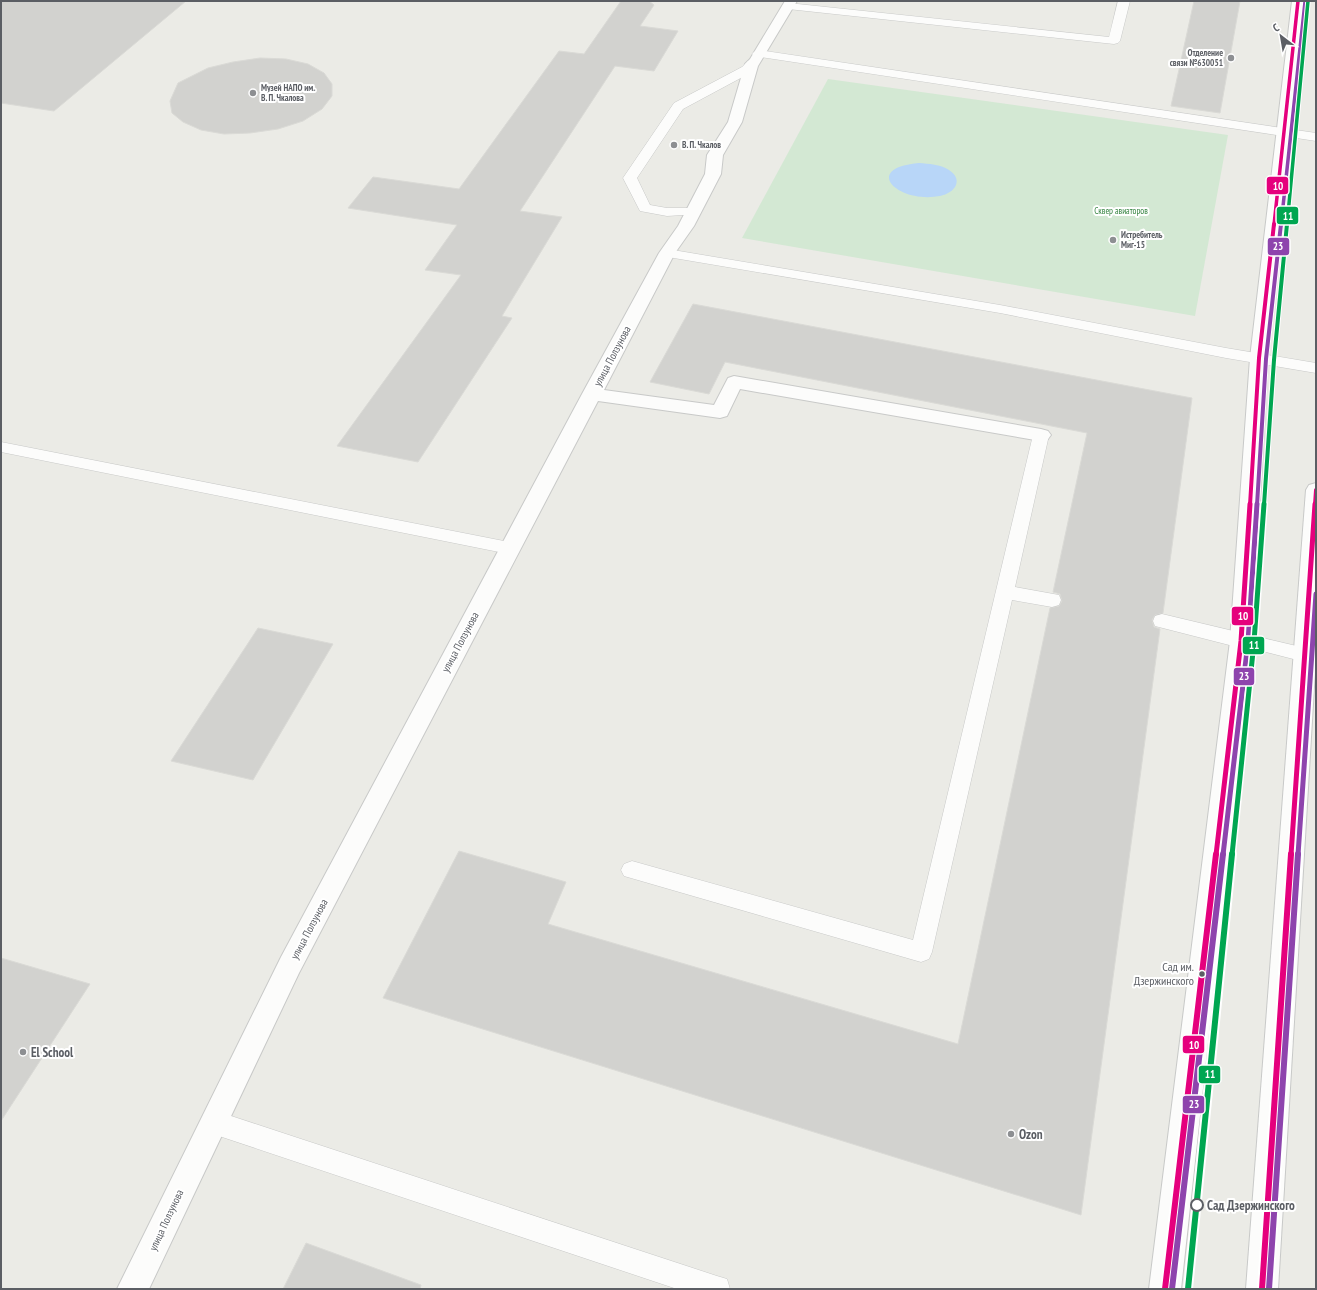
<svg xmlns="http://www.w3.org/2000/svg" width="1317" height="1290" viewBox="0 0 1317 1290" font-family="'PT Sans Narrow',sans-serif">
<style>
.green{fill:#d3e8d3}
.water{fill:#b8d6f8}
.building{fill:#d2d2cf;stroke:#dadad6}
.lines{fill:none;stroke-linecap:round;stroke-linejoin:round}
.service-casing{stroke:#c8c9c8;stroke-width:1}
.minor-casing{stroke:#c8c9c8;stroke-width:2}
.secondary-casing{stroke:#c8c9c8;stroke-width:2}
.service{fill:#fcfcfb;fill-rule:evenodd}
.minor{fill:#fcfcfb;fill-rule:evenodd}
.secondary{fill:#fcfcfb;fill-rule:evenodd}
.bus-1-far3-casing{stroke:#fff;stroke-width:5.5}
.bus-1-far2-casing{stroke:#fff;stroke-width:6}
.bus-1-far1-casing{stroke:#fff;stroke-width:8}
.bus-1-casing{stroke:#fff;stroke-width:10}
.bus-2-far3-casing{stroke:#fff;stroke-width:5.5}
.bus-2-far2-casing{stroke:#fff;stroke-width:6}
.bus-2-far1-casing{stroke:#fff;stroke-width:8}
.bus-2-casing{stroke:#fff;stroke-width:10}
.bus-1-far3{stroke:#e5007d;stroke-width:3.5}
.bus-1-far2{stroke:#e5007d;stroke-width:4}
.bus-1-far1{stroke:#e5007d;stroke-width:5}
.bus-1{stroke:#e5007d;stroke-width:6}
.bus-2-far3{stroke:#8e44ad;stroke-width:3.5}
.bus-2-far2{stroke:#8e44ad;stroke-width:4}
.bus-2-far1{stroke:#8e44ad;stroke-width:5}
.bus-2{stroke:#8e44ad;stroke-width:6}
.tram-1-far3-casing{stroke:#fff;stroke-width:5.5}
.tram-1-far2-casing{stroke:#fff;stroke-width:6}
.tram-1-far1-casing{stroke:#fff;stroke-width:8}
.tram-1-casing{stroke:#fff;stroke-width:10}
.tram-1-far3{stroke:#00a651;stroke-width:3.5}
.tram-1-far2{stroke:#00a651;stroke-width:4}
.tram-1-far1{stroke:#00a651;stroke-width:5}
.tram-1{stroke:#00a651;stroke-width:6}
.poi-dot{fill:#8d8f92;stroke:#fff;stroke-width:1.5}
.bus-dot{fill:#5b5e64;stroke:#fff;stroke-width:1.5}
.stop-dot{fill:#fff;stroke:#5b5e64;stroke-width:2}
.labels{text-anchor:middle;stroke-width:4;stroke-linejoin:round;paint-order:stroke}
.far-poi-label{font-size:9px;font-weight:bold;fill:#5b5e64;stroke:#fff;text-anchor:start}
.far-park-label{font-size:9px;fill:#348340;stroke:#fff}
.street-label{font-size:11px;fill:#5b5e64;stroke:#fff}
.near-bus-label{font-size:12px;fill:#5b5e64;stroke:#fff;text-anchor:end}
.near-poi-label{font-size:13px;font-weight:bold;fill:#5b5e64;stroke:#fff;text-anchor:start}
.near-stop-label{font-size:13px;font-weight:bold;fill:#5b5e64;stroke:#fff;text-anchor:start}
.line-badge{stroke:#fff;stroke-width:1.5}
.badge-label{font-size:11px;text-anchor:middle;font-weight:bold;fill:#fff}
</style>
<rect width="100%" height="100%" fill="#ebebe6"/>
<path class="green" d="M 828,79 L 1228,135 L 1195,316 L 742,238 Z"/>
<path class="water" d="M 919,163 C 929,164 940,164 949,170 C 964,180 955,193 940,196 C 898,204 861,168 919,163 Z"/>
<g class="building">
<path d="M 1,1 L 186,1 L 54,111 L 1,103 Z"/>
<path d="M 621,1 L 649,1 L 654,5 L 640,26 L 678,31 L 654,71 L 615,66 L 520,211 L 562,217 L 502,316 L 512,318 L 418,462 L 337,446 L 461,275 L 425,270 L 457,225 L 348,208 L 373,177 L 459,189 L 559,51 L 584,54 Z"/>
<path d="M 1194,1 L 1240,1 L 1220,113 L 1171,106 Z"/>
<path d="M 260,58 L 286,59 L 308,64 L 324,73 L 332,84 L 332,96 L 322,109 L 303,121 L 278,129 L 250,133 L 224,134 L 201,130 L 183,122 L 172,113 L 170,101 L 178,83 L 208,68 L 233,62 Z"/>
<path d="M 693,304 L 1192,398 L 1163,613 L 1155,615 L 1152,620 L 1154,627 L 1160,629 L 1081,1215 L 383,998 L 459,851 L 566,882 L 548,924 L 958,1044 L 1050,608 L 1059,606 L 1062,601 L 1060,594 L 1053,592 L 1087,433 L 725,362 L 709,394 L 650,382 Z"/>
<path d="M 258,628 L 333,644 L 253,780 L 171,761 Z"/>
<path d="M 1,958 L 90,984 L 1,1121 Z"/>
<path d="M 306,1243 L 421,1285 L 420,1289 L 283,1289 Z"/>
</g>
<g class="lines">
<defs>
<g id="service">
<path d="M 1118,1 L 1130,1 L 1120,41 L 1118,43 L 1114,44 L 788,9 L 782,6 L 788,3 L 1109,37 Z"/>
<path d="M 758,50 L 1316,133 L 1316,141 L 754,56 L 752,54 L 754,52 Z"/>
<path d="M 752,60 L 756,61 L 758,64 L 750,73 L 683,109 L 637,178 L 650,205 L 667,208 L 699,208 L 701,211 L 699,214 L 667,216 L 640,211 L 623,178 L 674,103 L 742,67 L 748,61 Z"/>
<path d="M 667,249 L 1000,305 L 1226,348 L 1316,363 L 1316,373 L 1226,358 L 1000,313 L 662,256 L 660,253 L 662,250 Z"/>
<path d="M 1041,430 L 1047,431 L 1049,435 L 1015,587 L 1059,595 L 1061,600 L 1059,605 L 1052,607 L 1012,600 L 932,952 L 929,959 L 921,962 L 624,876 L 621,870 L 624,864 L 632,861 L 913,940 L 1033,435 L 1035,431 Z"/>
<path d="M 1,442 L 509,542 L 515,544 L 518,548 L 515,552 L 509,554 L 1,452 Z"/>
<path d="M 1162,614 L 1305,648 L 1312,650 L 1315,655 L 1312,660 L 1305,662 L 1254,649 L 1241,648 L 1155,626 L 1153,621 L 1155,616 Z"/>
<path d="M 213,1110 L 717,1276 L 727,1279 L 730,1289 L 677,1289 L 213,1134 L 204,1130 L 201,1122 L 204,1114 Z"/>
</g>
<path id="minor" d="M 785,1 L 797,1 L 758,66 L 742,122 L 723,155 L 721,174 L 694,226 L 675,253 L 604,390 L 714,405 L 728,378 L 734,376 L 1041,429 L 1048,431 L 1051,435 L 1048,439 L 1041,441 L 740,389 L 727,416 L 720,418 L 598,401 L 299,973 L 149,1289 L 117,1289 L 281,957 L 582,394 L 659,253 L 678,226 L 705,174 L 707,155 L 728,122 L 745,64 L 750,59 Z"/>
<g id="secondary">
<path d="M 1292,1 L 1304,1 L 1268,358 L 1252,641 L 1181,1289 L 1149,1289 L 1230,641 L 1250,358 Z"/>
<path d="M 1316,483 L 1316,654 L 1278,1289 L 1246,1289 L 1306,490 L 1309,485 Z"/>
</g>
</defs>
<use href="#service" class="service-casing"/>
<use href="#minor" class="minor-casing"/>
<use href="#secondary" class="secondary-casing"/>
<use href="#service" class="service"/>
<use href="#minor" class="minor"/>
<use href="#secondary" class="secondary"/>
<defs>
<path id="bus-1-far3" d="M 1274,225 L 1298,1"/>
<g id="bus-1-far2">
<path d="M 1250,505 L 1259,358 L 1274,224"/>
<path d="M 1315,505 L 1316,490"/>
</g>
<g id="bus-1-far1">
<path d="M 1216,855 L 1241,641 L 1250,504"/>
<path d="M 1291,855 L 1315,504"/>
</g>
<g id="bus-1">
<path d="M 1165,1289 L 1216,854"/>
<path d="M 1262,1289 L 1291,854"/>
</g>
<path id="bus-2-far3" d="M 1281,225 L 1305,2"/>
<path id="bus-2-far2" d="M 1257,505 L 1266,359 L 1281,224"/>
<g id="bus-2-far1">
<path d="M 1223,855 L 1248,642 L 1257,504"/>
<path d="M 1298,855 L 1316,594"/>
</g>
<g id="bus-2">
<path d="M 1172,1289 L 1223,854"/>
<path d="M 1269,1289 L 1298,854"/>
</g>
</defs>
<use href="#bus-1-far3" class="bus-1-far3-casing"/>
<use href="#bus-1-far2" class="bus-1-far2-casing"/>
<use href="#bus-1-far1" class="bus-1-far1-casing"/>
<use href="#bus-1" class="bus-1-casing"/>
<use href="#bus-2-far3" class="bus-2-far3-casing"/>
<use href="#bus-2-far2" class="bus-2-far2-casing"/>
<use href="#bus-2-far1" class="bus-2-far1-casing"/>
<use href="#bus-2" class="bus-2-casing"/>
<use href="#bus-1-far3" class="bus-1-far3"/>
<use href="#bus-1-far2" class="bus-1-far2"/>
<use href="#bus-1-far1" class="bus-1-far1"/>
<use href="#bus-1" class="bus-1"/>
<use href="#bus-2-far3" class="bus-2-far3"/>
<use href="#bus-2-far2" class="bus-2-far2"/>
<use href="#bus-2-far1" class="bus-2-far1"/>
<use href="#bus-2" class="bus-2"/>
<defs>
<path id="tram-1-far3" d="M 1287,225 L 1308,1"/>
<path id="tram-1-far2" d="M 1264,505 L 1274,360 L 1287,224"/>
<path id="tram-1-far1" d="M 1232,855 L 1254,642 L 1264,504"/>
<path id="tram-1" d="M 1188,1289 L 1232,854"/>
</defs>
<use href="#tram-1-far3" class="tram-1-far3-casing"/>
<use href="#tram-1-far2" class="tram-1-far2-casing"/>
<use href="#tram-1-far1" class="tram-1-far1-casing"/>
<use href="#tram-1" class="tram-1-casing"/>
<use href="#tram-1-far3" class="tram-1-far3"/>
<use href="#tram-1-far2" class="tram-1-far2"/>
<use href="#tram-1-far1" class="tram-1-far1"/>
<use href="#tram-1" class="tram-1"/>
</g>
<g class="poi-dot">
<circle cx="1231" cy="58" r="4"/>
<circle cx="253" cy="93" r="4"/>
<circle cx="674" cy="145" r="4"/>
<circle cx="1113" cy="240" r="4"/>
<circle cx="23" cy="1052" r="4"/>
<circle cx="1011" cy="1134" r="4"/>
</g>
<circle class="bus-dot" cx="1202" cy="974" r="3.5"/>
<circle class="stop-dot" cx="1197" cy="1205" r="6"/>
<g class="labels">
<g class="far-poi-label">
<text x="1223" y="56" text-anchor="end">Отделение<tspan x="1223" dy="10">связи №630051</tspan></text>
<text x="261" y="91">Музей НАПО им.<tspan x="261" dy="10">В. П. Чкалова</tspan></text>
<text x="682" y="148">В. П. Чкалов</text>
<text x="1121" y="238">Истребитель<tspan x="1121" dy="10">Миг-15</tspan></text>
</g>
<g class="far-park-label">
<text x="1121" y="214">Сквер авиаторов</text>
</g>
<g class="street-label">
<text transform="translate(612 356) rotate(-62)" y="4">улица Ползунова</text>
<text transform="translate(460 642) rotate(-62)" y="4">улица Ползунова</text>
<text transform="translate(309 929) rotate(-62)" y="4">улица Ползунова</text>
<text transform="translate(166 1220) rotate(-65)" y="4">улица Ползунова</text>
</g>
<g class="near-bus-label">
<text x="1194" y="971">Сад им.<tspan x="1194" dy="14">Дзержинского</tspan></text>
</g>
<g class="near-poi-label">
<text x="31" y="1057">El School</text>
<text x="1019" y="1139">Ozon</text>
</g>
<g class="near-stop-label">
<text x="1207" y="1210">Сад Дзержинского</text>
</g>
</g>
<g class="line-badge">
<rect x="1266" y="176" width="23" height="19" rx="4" fill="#e5007d"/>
<rect x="1276" y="206" width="23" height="19" rx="4" fill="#00a651"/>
<rect x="1267" y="237" width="23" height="19" rx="4" fill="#8e44ad"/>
<rect x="1231" y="606" width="23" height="20" rx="4" fill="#e5007d"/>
<rect x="1242" y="636" width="23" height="19" rx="4" fill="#00a651"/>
<rect x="1233" y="667" width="22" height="19" rx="4" fill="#8e44ad"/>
<rect x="1182" y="1035" width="23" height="19" rx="4" fill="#e5007d"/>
<rect x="1198" y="1065" width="23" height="19" rx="4" fill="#00a651"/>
<rect x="1182" y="1095" width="23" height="19" rx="4" fill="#8e44ad"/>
</g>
<g class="badge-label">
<text x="1278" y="190">10</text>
<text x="1288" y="220">11</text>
<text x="1278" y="250">23</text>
<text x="1243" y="620">10</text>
<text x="1254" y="649">11</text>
<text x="1244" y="680">23</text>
<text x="1194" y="1049">10</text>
<text x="1210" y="1078">11</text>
<text x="1194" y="1108">23</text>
</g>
<rect width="1317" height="1290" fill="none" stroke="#5b5e64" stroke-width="4"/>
<g transform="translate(1281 36) rotate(329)" stroke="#ffffff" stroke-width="3" paint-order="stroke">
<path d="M0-3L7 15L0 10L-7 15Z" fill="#5b5e64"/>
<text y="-6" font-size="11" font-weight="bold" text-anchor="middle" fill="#5b5e64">С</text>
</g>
</svg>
